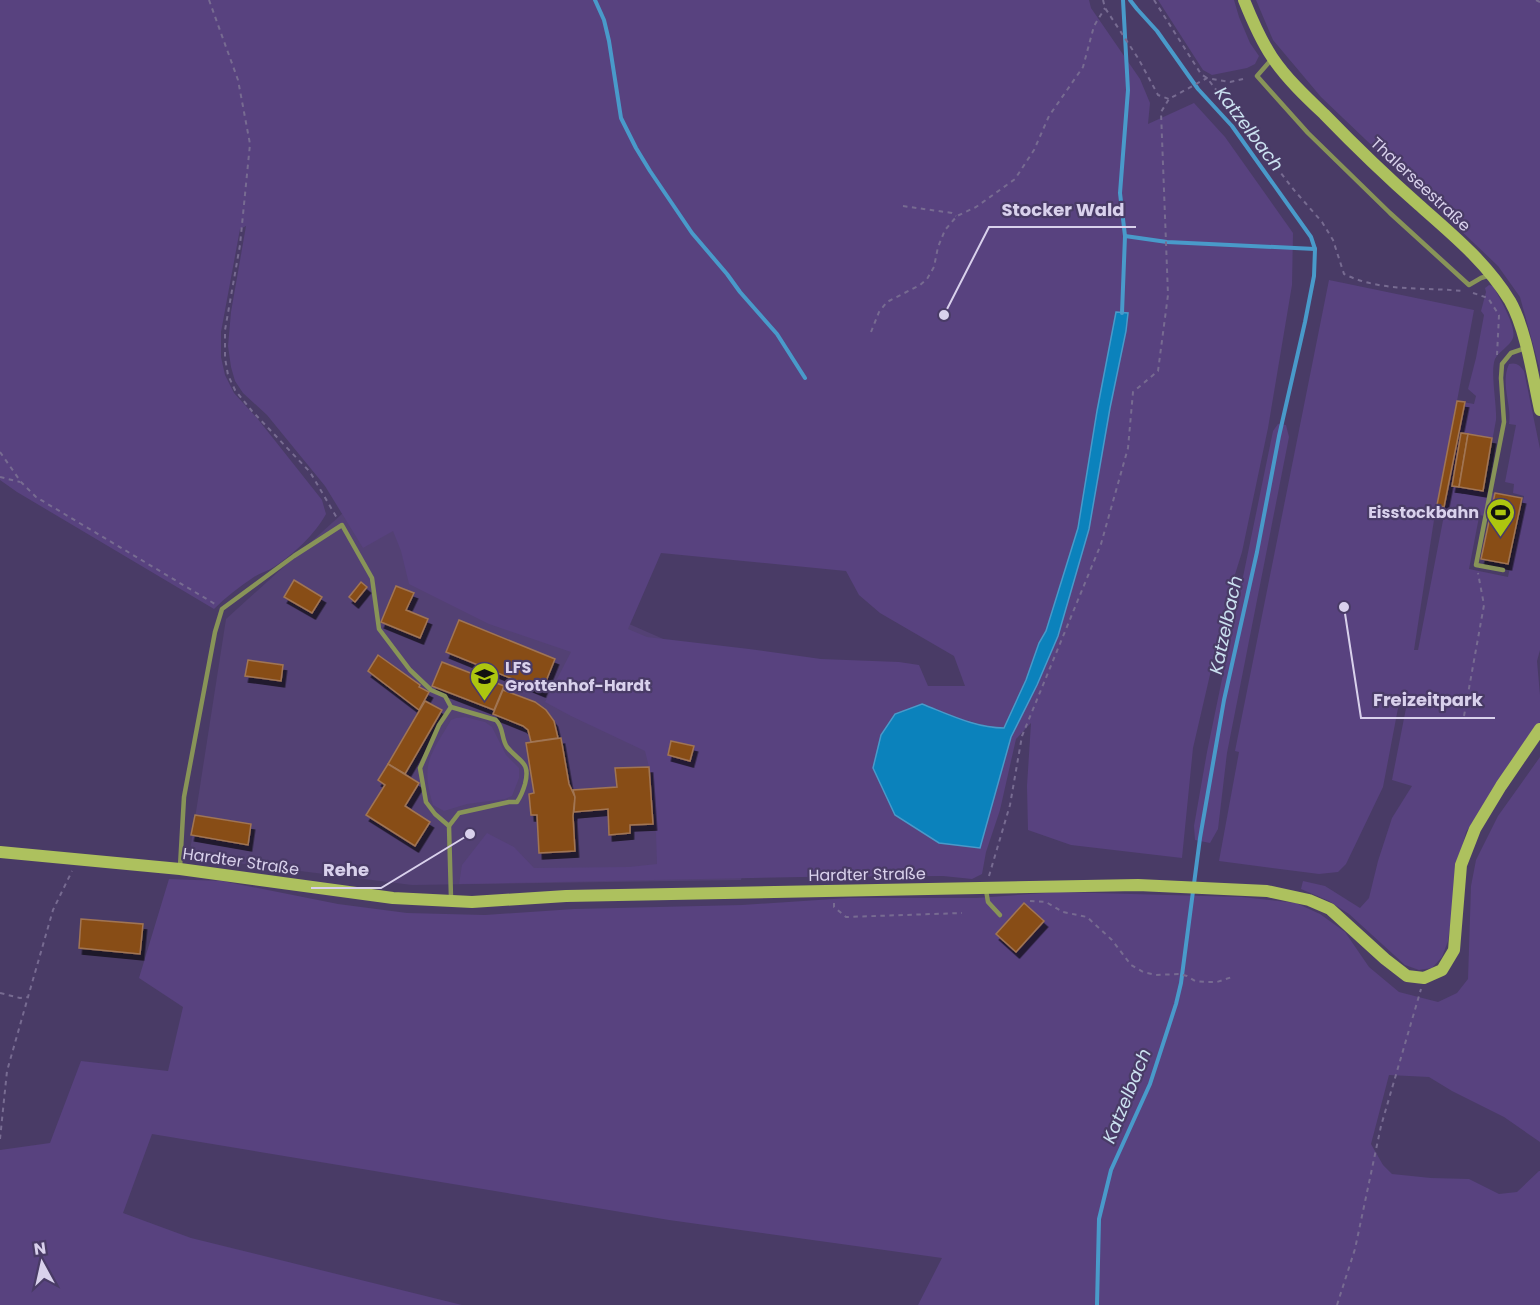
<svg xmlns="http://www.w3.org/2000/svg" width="1540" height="1305" viewBox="0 0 1540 1305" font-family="Poppins,sans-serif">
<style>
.built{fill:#534174}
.green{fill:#58427f;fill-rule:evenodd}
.water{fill:#0b82bc;stroke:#499aca;stroke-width:1.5}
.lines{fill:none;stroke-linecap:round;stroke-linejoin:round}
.stream{stroke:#499aca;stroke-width:4}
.building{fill:#884e19;stroke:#a17553;stroke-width:1.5;filter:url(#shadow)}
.path{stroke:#776b91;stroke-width:2;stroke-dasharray:4.5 4.5;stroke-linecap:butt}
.lane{stroke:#889458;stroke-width:4.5}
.secondary{stroke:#adc15e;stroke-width:12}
.labels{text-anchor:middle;stroke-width:4.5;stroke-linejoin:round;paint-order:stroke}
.street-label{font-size:16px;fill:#d9d1ec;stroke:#493b66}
.poi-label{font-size:16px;font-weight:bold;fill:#d9d1ec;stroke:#493b66;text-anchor:end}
.water-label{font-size:18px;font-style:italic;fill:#cbe1f0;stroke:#493b66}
.leader{fill:none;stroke:#d9d1ec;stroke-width:2}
.callout-dot{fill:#d9d1ec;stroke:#493b66;stroke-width:2}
.callout-label{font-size:18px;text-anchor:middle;font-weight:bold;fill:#d9d1ec;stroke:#493b66;stroke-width:4.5;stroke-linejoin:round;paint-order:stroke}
</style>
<defs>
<filter id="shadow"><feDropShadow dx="3.5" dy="6" stdDeviation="0" flood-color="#0009"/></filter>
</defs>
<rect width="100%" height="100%" fill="#493b66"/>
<path class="built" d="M 354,503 L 736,671 L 775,732 L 741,880 L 412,885 L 189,857 L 226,619 Z"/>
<g class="green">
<path d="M 0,0 L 1089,0 L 1091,8 L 1140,79 L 1150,103 L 1148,124 L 1194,103 L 1225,137 L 1293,233 L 1292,285 L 1268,428 L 1242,552 L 1228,597 L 1193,748 L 1182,858 L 1071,845 L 1028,830 L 1027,786 L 1031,723 L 1016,739 L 1000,810 L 986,852 L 982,874 L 972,879 L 943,876 L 802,877 L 459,884 L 462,865 L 487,833 L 514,847 L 534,868 L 629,867 L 657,864 L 656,833 L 653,824 L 649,767 L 645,751 L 571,716 L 545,702 L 571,652 L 489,624 L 409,584 L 401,551 L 393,531 L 363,548 L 325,486 L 267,415 L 243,393 L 235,381 L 231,367 L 228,346 L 231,312 L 246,226 L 240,229 L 221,332 L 221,357 L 225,375 L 234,393 L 257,418 L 322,500 L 326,514 C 315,534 294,554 274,567 C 268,571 260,573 254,577 C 239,587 226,597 214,609 L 17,492 L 0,480 ZM 661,553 L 846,571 L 859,595 L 880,613 L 954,656 L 965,686 L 928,686 L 919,665 L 899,662 L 821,659 L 749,649 L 647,637 L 628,629 ZM 1012,711 L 1021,717 L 1011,737 L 966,720 L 989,727 L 1004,728 Z"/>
<path d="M 1158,0 L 1234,0 L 1239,17 L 1250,43 L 1259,56 L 1255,64 L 1247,68 L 1212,75 L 1203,70 Z"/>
<path d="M 1256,0 L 1540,0 L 1540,370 L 1520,297 L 1498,266 L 1321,97 L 1273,40 Z"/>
<path d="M 1329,280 L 1474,310 L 1457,401 L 1474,404 L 1476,396 L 1468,389 L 1476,358 L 1484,315 L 1481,311 L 1486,292 L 1485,288 L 1489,285 L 1493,286 C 1499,297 1517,327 1513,338 C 1510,346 1498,352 1495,359 C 1490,372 1497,404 1496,420 L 1483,491 L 1522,500 L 1508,564 L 1481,559 L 1490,517 L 1436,507 L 1414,650 L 1418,650 L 1445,510 L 1479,517 L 1469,569 L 1508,577 L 1524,496 L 1513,493 L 1514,484 L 1505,482 L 1516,425 L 1509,424 C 1512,404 1500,384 1509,364 C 1516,362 1520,365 1524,371 L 1540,449 L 1540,650 L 1537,661 L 1540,695 L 1540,722 L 1466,832 L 1454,879 L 1453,906 L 1448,941 L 1442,957 L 1432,968 L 1419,970 L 1405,965 L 1349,914 L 1329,901 L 1301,889 L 1303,881 L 1325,886 L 1360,908 L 1369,898 L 1378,861 L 1392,818 L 1412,786 L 1392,780 L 1407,703 L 1399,703 L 1383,787 L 1346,864 L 1338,872 L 1319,874 L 1219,861 L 1239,752 L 1235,751 Z"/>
<path d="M 1278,424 L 1286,425 L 1289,437 L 1227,753 L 1218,829 L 1210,843 L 1195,840 L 1194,826 L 1207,752 L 1273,431 Z"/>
<path d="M 465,717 L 485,722 L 492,727 L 506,755 L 519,768 L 519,778 L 512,796 L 505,799 L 467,804 L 444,811 L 433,805 C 420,762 431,755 451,720 L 456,718 Z"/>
<path d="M 1540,757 L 1540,1142 L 1504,1117 L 1452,1091 L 1429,1077 L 1389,1075 L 1371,1144 L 1383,1165 L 1392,1174 L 1431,1178 L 1469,1179 L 1499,1194 L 1517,1192 L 1539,1171 L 1540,1171 L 1540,1305 L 918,1305 L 942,1258 L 669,1220 L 152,1134 L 123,1213 L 191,1238 L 462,1305 L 0,1305 L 0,1150 L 50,1143 L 81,1061 L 168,1071 L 183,1007 L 139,978 L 169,879 L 222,881 L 338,904 L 407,913 L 485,915 L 574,909 L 742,905 L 848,898 L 976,898 L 1059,892 L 1242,897 L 1296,903 L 1320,914 L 1345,932 L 1369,967 L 1399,992 L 1438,1002 L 1457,993 L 1468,979 L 1471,886 L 1476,860 L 1498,816 Z"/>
</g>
<path class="water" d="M 1116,312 L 1128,313 L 1126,331 L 1110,408 L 1089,529 L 1058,636 L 1037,685 L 1011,737 L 980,848 L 939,843 L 895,815 L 873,768 L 881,735 L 895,714 L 922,704 C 948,714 976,728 1004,728 L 1026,680 L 1039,643 L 1046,631 L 1078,528 L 1097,411 Z"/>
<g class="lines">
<g class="stream">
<path d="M 595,0 L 604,20 L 609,41 L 621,118 L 636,148 L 650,171 L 692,233 L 727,274 L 740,292 L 777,334 L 805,378"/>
<path d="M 1125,236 L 1167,242 L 1315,249"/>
<path d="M 1122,313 L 1125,236 L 1120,193 L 1128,90 L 1123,0"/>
<path d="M 1097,1305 L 1099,1219 L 1111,1170 L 1150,1084 L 1176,1004 L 1181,983 L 1200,838 L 1224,700 L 1257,552 L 1279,436 L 1305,322 L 1314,276 L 1315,249 L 1311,237 L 1232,126 L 1198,89 L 1157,31 L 1137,9 L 1130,0"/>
</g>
</g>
<g class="building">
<path d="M 1457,401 L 1465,402 L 1444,507 L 1437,505 Z"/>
<path d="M 1461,433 L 1468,434 L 1459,487 L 1452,486 Z"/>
<path d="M 1468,434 L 1492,438 L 1483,491 L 1459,487 Z"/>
<path d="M 1495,493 L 1522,498 L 1508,564 L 1481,559 Z"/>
<path d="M 294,580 L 322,597 L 312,613 L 284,597 Z"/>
<path d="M 361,582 L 367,587 L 355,602 L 349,597 Z"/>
<path d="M 396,586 L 414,593 L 406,610 L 428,619 L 420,638 L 381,622 Z"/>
<path d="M 459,620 L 555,659 L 542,691 L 446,652 Z"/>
<path d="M 378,655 L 420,685 L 419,687 L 429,692 L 419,710 L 368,671 Z"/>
<path d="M 248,660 L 283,665 L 281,681 L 245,676 Z"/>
<path d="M 442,662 L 504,686 L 494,710 L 432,686 Z"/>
<path d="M 503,690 L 535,702 L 546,710 L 554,721 L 558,738 L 531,742 L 528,730 L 523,726 L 493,714 Z"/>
<path d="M 425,701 L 442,710 L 405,774 L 388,764 Z"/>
<path d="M 561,738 L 569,784 L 575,797 L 573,816 L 575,851 L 539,853 L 537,815 L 531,815 L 529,794 L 534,793 L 526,743 Z"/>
<path d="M 671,741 L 694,746 L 690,761 L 668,755 Z"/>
<path d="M 388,764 L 419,783 L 405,806 L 430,822 L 415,846 L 366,815 L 385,785 L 378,780 Z"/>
<path d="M 649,767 L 653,824 L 630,825 L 630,833 L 609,835 L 608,809 L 574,812 L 575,797 L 573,790 L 617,787 L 615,768 Z"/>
<path d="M 195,815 L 251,824 L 248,845 L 191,835 Z"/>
<path d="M 1024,903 L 1044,921 L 1016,952 L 996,934 Z"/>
<path d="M 81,919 L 143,924 L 140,954 L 79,948 Z"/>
</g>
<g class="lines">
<g class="path">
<path d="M 209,0 L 238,80 L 250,144 L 240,245 L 225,330 L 225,358 L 228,375 L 235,390 L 252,411 L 310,472 L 337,518"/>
<path d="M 1103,0 L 1105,8 L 1138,58 L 1158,95 L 1169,99"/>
<path d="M 1154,0 L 1201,74 L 1207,78 L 1294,190 L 1322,222 L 1333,240 L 1344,274 C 1380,292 1423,287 1462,291"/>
<path d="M 1536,0 L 1540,2"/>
<path d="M 903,206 L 952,213 L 956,216"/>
<path d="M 1473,293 L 1488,298 L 1499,315 L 1497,355"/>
<path d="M 871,332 L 879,312 L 887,302 L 920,285 L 927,279 L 934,267 L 938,247 L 945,230 L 957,216 L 976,207 L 1015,179 L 1034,150 L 1049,116 L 1083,67 L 1094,26 L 1105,8"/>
<path d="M 0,452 L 21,482 L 36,497 L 215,604"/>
<path d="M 0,477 L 20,482"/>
<path d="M 1464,716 L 1484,605 L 1478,573"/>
<path d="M 989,876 L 1010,805 L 1022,736 L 1101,544 L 1128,448 L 1133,392 L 1158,371 L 1168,295 L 1161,112 L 1169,99 L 1207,78 L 1230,82 L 1247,78"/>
<path d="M 1030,901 L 1046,902 L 1063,912 L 1087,917 L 1112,940 L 1131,965 L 1143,972 L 1156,975 L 1179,974 L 1187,976 L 1195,981 L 1206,982 L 1217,982 L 1232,977"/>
<path d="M 834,903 L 834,907 L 846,917 L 962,913"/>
<path d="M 0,993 L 20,998 L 28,997 L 53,910 L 72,871"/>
<path d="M 0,1139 L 7,1071 L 28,997"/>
<path d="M 1337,1305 L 1355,1249 L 1381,1126 L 1421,989"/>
</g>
<g class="lane">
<path d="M 1271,60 L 1257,76 L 1308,133 L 1390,213 L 1469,285 L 1481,278 L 1490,275"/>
<path d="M 1503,570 L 1476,565 L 1504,422 L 1501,378 L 1502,364 L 1511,353 L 1526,348"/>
<path d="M 449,826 L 459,813 L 509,802 L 517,802 C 521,796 523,791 525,784 C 531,761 519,762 507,747 C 501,738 504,728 496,720 L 451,707"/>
<path d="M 180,867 L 184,797 L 215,632 L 222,609 L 294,556 L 342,525 L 372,578 L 379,629 L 410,670 L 431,690 L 445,696 L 451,707 L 439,725 L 420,768 L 426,802 L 435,814 L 449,826 L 451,898"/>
<path d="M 986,890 L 988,902 L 1000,915"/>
</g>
<g class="secondary">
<path d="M 1244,0 C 1252,20 1260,39 1272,57 C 1286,78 1306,97 1324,114 C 1355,146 1386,176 1419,205 C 1452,234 1487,263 1510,301 C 1526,329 1533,378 1540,410"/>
<path d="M 0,852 L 180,869 L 393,898 L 472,902 L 566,896 L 1138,885 L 1267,891 L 1309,900 L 1330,909 L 1385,959 L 1407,976 L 1424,978 L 1442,970 L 1454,950 L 1461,865 L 1475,829 L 1501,786 L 1540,729"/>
</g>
</g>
<defs>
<symbol id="stadium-pin" viewBox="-11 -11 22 30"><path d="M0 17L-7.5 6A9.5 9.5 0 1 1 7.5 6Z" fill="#adc60f" stroke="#493b66"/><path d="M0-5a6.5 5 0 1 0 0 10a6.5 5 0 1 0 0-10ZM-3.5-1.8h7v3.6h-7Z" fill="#111"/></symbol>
<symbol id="school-pin" viewBox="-11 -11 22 30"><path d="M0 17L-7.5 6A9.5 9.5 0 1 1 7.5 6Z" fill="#adc60f" stroke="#493b66"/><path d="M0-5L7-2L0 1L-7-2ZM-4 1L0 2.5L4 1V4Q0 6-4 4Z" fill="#111"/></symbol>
</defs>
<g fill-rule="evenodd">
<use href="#stadium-pin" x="1484" y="496" width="33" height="45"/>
<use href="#school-pin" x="468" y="660" width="33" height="45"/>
</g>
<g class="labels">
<g class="street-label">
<text transform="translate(1421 184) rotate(43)" y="6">Thalerseestraße</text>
<text transform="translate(241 861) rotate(8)" y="6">Hardter Straße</text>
<text transform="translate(867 874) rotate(-1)" y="6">Hardter Straße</text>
</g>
<g class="poi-label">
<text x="1479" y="518">Eisstockbahn</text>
<text x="505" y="673" text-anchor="start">LFS<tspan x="505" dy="18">Grottenhof-Hardt</tspan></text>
</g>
<g class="water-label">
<text transform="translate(1249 129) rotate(53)" y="6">Katzelbach</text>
<text transform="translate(1226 625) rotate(-78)" y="6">Katzelbach</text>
<text transform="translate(1127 1096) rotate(-68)" y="6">Katzelbach</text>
</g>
</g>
<path class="leader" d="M944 315L989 227H1136M1344 607L1361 718H1495M470 834L381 888H311"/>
<g class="callout-dot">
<circle cx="944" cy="315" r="6"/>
<circle cx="1344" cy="607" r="6"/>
<circle cx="470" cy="834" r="6"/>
</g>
<g class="callout-label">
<text x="1063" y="216">Stocker Wald</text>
<text x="1428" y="706">Freizeitpark</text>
<text x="346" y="876">Rehe</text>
</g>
<g transform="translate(42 1263) rotate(352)" stroke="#493b66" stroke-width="4.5" paint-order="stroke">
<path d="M0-4.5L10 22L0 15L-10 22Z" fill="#d9d1ec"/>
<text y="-9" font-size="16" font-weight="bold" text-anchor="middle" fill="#d9d1ec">N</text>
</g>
</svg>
